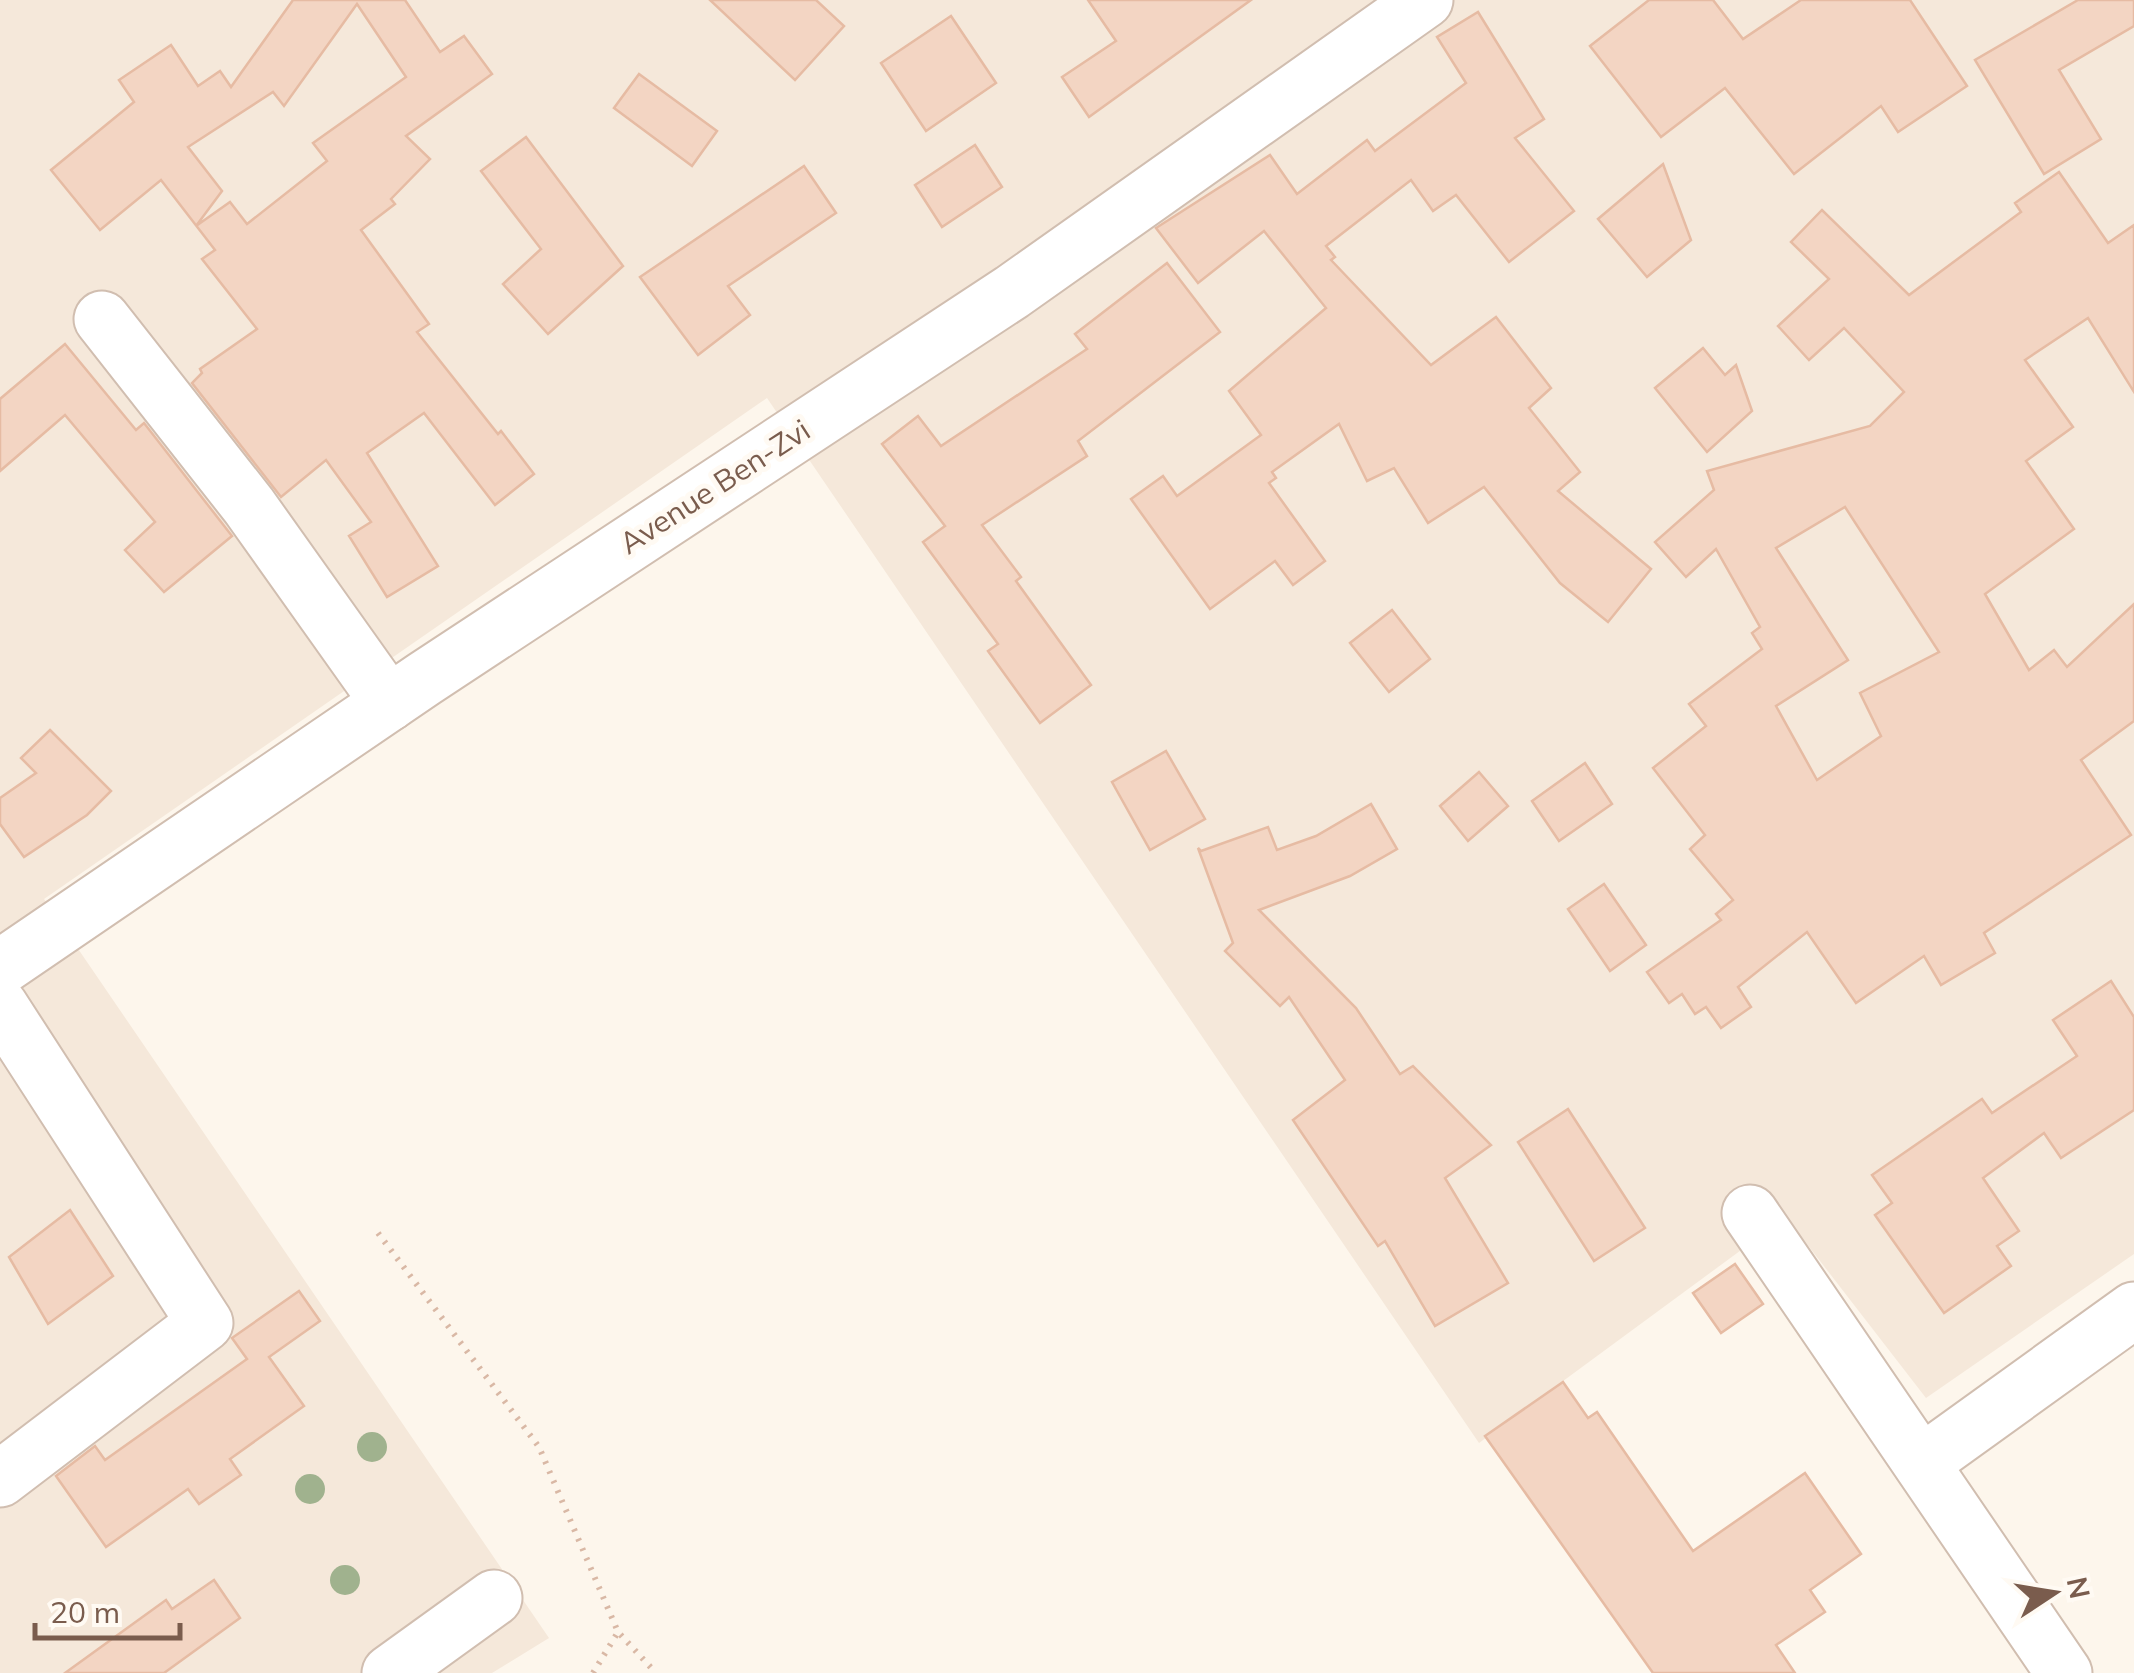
<svg xmlns="http://www.w3.org/2000/svg" width="2134" height="1673" viewBox="0 0 2134 1673" font-family="Mulish,sans-serif">
<style>
.residential{fill:#f5e8da}
.building{fill:#f3d5c3;stroke:#e6bba3;stroke-width:2.5;fill-rule:evenodd}
.lines{fill:none;stroke-linecap:round;stroke-linejoin:round}
.minor-casing{stroke:#d1beb0;stroke-width:59}
.path{stroke:#d9b8a5;stroke-width:6;stroke-dasharray:2.5 8;stroke-linecap:butt}
.minor{stroke:#fff;stroke-width:55}
.tree{fill:#a0b28e}
.labels{text-anchor:middle;stroke-width:10;stroke-linejoin:round;paint-order:stroke}
.street-label{font-size:30px;fill:#7a5c4d;stroke:#fffaf3}
</style>
<rect width="100%" height="100%" fill="#fdf6ec"/>
<path class="residential" d="M 0,0 L 2134,0 L 2134,1254 L 1926,1398 L 1786,1217 L 1479,1443 L 767,398 L 44,899 L 549,1638 L 492,1673 L 0,1673 Z"/>
<g class="building">
<path d="M 293,0 L 405,0 L 440,52 L 464,36 L 492,74 L 406,136 L 430,159 L 391,199 L 395,204 L 361,230 L 429,324 L 417,332 L 498,434 L 501,431 L 534,474 L 495,505 L 424,413 L 367,453 L 438,566 L 387,597 L 349,536 L 371,522 L 326,460 L 281,497 L 192,383 L 202,373 L 200,369 L 257,329 L 202,259 L 215,250 L 161,180 L 100,230 L 51,170 L 134,102 L 119,80 L 171,45 L 198,86 L 220,71 L 231,87 ZM 357,4 L 406,77 L 313,143 L 327,161 L 247,224 L 230,202 L 196,226 L 222,191 L 188,147 L 273,92 L 284,106 Z"/>
<path d="M 710,0 L 816,0 L 844,26 L 795,80 Z"/>
<path d="M 1088,0 L 1251,0 L 1089,117 L 1062,77 L 1116,41 Z"/>
<path d="M 1649,0 L 1713,0 L 1743,39 L 1801,0 L 1910,0 L 1967,86 L 1898,132 L 1881,106 L 1794,174 L 1725,88 L 1661,137 L 1590,46 Z"/>
<path d="M 2078,0 L 2134,0 L 2134,26 L 2059,70 L 2101,139 L 2044,174 L 1975,60 Z"/>
<path d="M 1478,12 L 1544,119 L 1515,138 L 1574,211 L 1509,262 L 1456,195 L 1433,211 L 1411,180 L 1326,246 L 1335,257 L 1331,260 L 1431,365 L 1496,317 L 1551,388 L 1529,408 L 1580,472 L 1558,491 L 1651,569 L 1608,622 L 1560,583 L 1484,487 L 1428,523 L 1394,468 L 1367,481 L 1339,424 L 1272,472 L 1276,478 L 1269,483 L 1325,561 L 1293,585 L 1275,561 L 1210,609 L 1131,499 L 1163,476 L 1177,496 L 1261,435 L 1229,391 L 1326,308 L 1264,231 L 1198,283 L 1156,228 L 1270,155 L 1297,194 L 1367,140 L 1375,151 L 1466,83 L 1437,37 Z"/>
<path d="M 951,16 L 996,83 L 926,131 L 881,63 Z"/>
<path d="M 639,74 L 717,131 L 692,166 L 614,108 Z"/>
<path d="M 526,137 L 623,266 L 548,334 L 503,284 L 541,249 L 481,171 Z"/>
<path d="M 975,145 L 1002,187 L 942,227 L 915,185 Z"/>
<path d="M 1663,164 L 1691,240 L 1647,277 L 1598,219 Z"/>
<path d="M 804,166 L 836,213 L 728,286 L 750,315 L 698,355 L 640,277 Z"/>
<path d="M 2059,172 L 2108,243 L 2134,225 L 2134,392 L 2088,318 L 2025,360 L 2073,427 L 2026,461 L 2074,529 L 1985,594 L 2029,670 L 2054,650 L 2067,667 L 2134,604 L 2134,721 L 2081,760 L 2131,835 L 1984,933 L 1995,953 L 1941,985 L 1924,956 L 1856,1003 L 1807,932 L 1738,987 L 1751,1007 L 1721,1028 L 1706,1007 L 1695,1014 L 1682,994 L 1669,1003 L 1647,972 L 1721,920 L 1716,914 L 1733,900 L 1690,849 L 1705,835 L 1653,768 L 1706,726 L 1689,704 L 1762,649 L 1752,633 L 1760,627 L 1716,549 L 1686,577 L 1655,542 L 1714,490 L 1707,471 L 1870,426 L 1904,392 L 1844,328 L 1809,360 L 1778,326 L 1829,279 L 1791,242 L 1822,210 L 1909,295 L 2021,212 L 2015,203 ZM 1845,507 L 1939,652 L 1860,693 L 1881,736 L 1817,780 L 1776,706 L 1848,660 L 1776,548 Z"/>
<path d="M 1167,263 L 1220,332 L 1078,441 L 1087,456 L 982,525 L 1021,577 L 1016,581 L 1091,685 L 1040,723 L 988,651 L 998,644 L 923,542 L 945,526 L 882,444 L 918,416 L 941,446 L 1087,349 L 1075,334 Z"/>
<path d="M 65,344 L 136,430 L 144,423 L 232,536 L 164,592 L 125,550 L 155,522 L 65,415 L 0,471 L 0,399 Z"/>
<path d="M 1703,348 L 1725,375 L 1736,365 L 1752,411 L 1707,452 L 1655,388 Z"/>
<path d="M 1392,610 L 1430,659 L 1389,692 L 1350,643 Z"/>
<path d="M 50,730 L 111,791 L 87,815 L 24,857 L 0,824 L 0,798 L 36,773 L 21,758 Z"/>
<path d="M 1166,751 L 1205,819 L 1150,850 L 1112,782 Z"/>
<path d="M 1585,763 L 1612,804 L 1559,841 L 1532,801 Z"/>
<path d="M 1479,772 L 1508,806 L 1468,841 L 1440,806 Z"/>
<path d="M 1371,804 L 1397,849 L 1350,876 L 1259,910 L 1356,1008 L 1400,1074 L 1413,1066 L 1491,1145 L 1445,1178 L 1508,1283 L 1435,1326 L 1385,1241 L 1378,1246 L 1293,1120 L 1345,1080 L 1289,997 L 1280,1006 L 1225,951 L 1233,943 L 1198,848 L 1201,851 L 1268,827 L 1277,850 L 1316,836 Z"/>
<path d="M 1604,884 L 1646,945 L 1610,971 L 1568,909 Z"/>
<path d="M 2111,981 L 2134,1017 L 2134,1110 L 2061,1158 L 2044,1133 L 1983,1178 L 2019,1231 L 1997,1246 L 2011,1266 L 1944,1313 L 1875,1215 L 1892,1203 L 1872,1175 L 1982,1099 L 1992,1113 L 2077,1056 L 2053,1020 Z"/>
<path d="M 1568,1109 L 1645,1228 L 1594,1261 L 1518,1142 Z"/>
<path d="M 70,1210 L 113,1276 L 48,1324 L 9,1257 Z"/>
<path d="M 1735,1264 L 1763,1304 L 1721,1333 L 1693,1293 Z"/>
<path d="M 299,1291 L 320,1321 L 269,1357 L 304,1406 L 230,1459 L 241,1475 L 199,1504 L 188,1489 L 106,1547 L 56,1476 L 95,1446 L 105,1460 L 247,1359 L 232,1338 Z"/>
<path d="M 1563,1382 L 1588,1418 L 1597,1412 L 1693,1551 L 1805,1473 L 1861,1554 L 1810,1590 L 1825,1612 L 1776,1645 L 1795,1673 L 1653,1673 L 1485,1436 Z"/>
<path d="M 214,1580 L 240,1618 L 164,1673 L 65,1673 L 166,1600 L 172,1609 Z"/>
</g>
<g class="lines">
<defs>
<g id="minor">
<path d="M 102,319 L 249,506 L 389,703"/>
<path d="M 0,968 L 424,679 L 1012,292 L 1425,0"/>
<path d="M 0,1006 L 205,1323 L 0,1479"/>
<path d="M 1750,1213 L 2064,1673"/>
<path d="M 1923,1462 L 2134,1310"/>
<path d="M 390,1673 L 494,1598"/>
</g>
</defs>
<use href="#minor" class="minor-casing"/>
<g class="path">
<path d="M 378,1233 L 539,1447 L 618,1632 L 656,1673"/>
<path d="M 593,1673 L 618,1632"/>
</g>
<use href="#minor" class="minor"/>
</g>
<g class="tree">
<circle cx="372" cy="1447" r="15"/>
<circle cx="310" cy="1489" r="15"/>
<circle cx="345" cy="1580" r="15"/>
</g>
<g class="labels">
<g class="street-label">
<text transform="translate(715 487) rotate(-33)" y="10">Avenue Ben-Zvi</text>
</g>
</g>
<g transform="translate(2054 1593) rotate(78)" stroke="#fffaf3" stroke-width="8" paint-order="stroke">
<path d="M0-8L18 38L0 25L-18 38Z" fill="#7a5c4d"/>
<text y="-15" font-size="28" font-weight="bold" text-anchor="middle" fill="#7a5c4d">N</text>
</g>
<path d="M35 1623v15h145v-15" fill="none" stroke="#7a5c4d" stroke-width="5"/>
<text x="50" y="1623" font-size="30" fill="#7a5c4d" stroke="#fffaf3" stroke-width="8" paint-order="stroke">20 m</text>
</svg>
